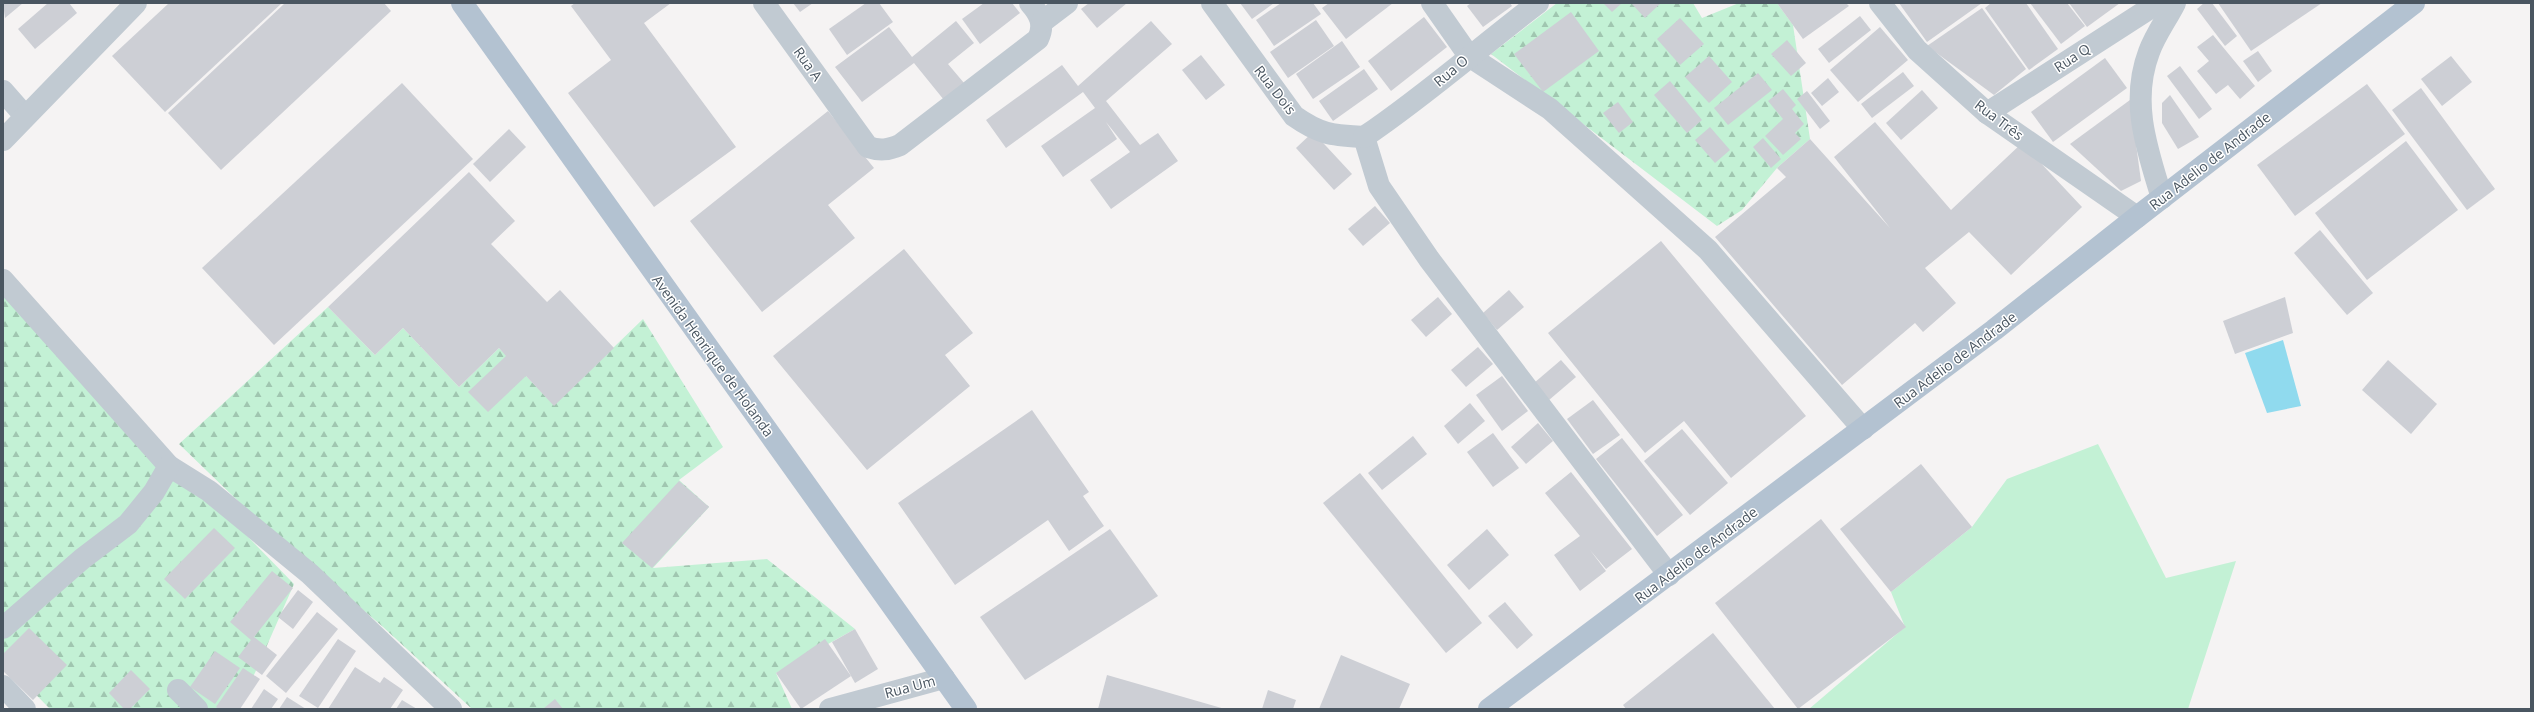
<svg xmlns="http://www.w3.org/2000/svg" width="2534" height="712" viewBox="0 0 2534 712" font-family="'Open Sans',sans-serif">
<style>
.grass{fill:#c3f1d5}
.forest{fill:url(#forest-firs)}
.water{fill:#90daee}
.building{fill:#cdcfd5}
.lines{fill:none;stroke-linecap:round;stroke-linejoin:round}
.street{stroke:#c1cad2;stroke-width:22}
.primary{stroke:#b3c2d1;stroke-width:22}
.labels{text-anchor:middle;stroke-width:3;stroke-linejoin:round;paint-order:stroke}
.street-label{font-size:14px;fill:#4a5661;stroke:#fff}
</style>
<defs>
<pattern id="forest-firs" width="22" height="20" patternUnits="userSpaceOnUse"><rect width="22" height="20" fill="#c3f1d5"/><path d="M5 1l3.5 6h-7zM16 11l3.5 6h-7z" fill="#a0c6b0"/></pattern>
</defs>
<rect width="100%" height="100%" fill="#f5f3f3"/>
<path class="grass" d="M 2098,444 L 2166,578 L 2236,561 L 2188,709 L 1809,709 L 1905,627 L 1891,592 L 1972,527 L 2007,479 Z"/>
<g class="forest">
<path d="M 1557,3 L 1693,3 L 1702,18 L 1739,3 L 1777,3 L 1793,25 L 1810,139 L 1777,168 L 1742,210 L 1717,226 L 1491,54 Z"/>
<path d="M 3,286 L 294,584 L 239,709 L 50,709 L 3,661 Z"/>
<path d="M 328,307 L 375,355 L 403,328 L 459,387 L 499,348 L 554,405 L 643,319 L 723,447 L 679,480 L 709,507 L 653,568 L 767,559 L 855,629 L 776,673 L 792,709 L 472,709 L 382,626 L 264,526 L 179,444 Z"/>
</g>
<path class="water" d="M 2283,340 L 2301,406 L 2267,413 L 2245,353 Z"/>
<g class="building">
<path d="M 3,3 L 23,3 L 5,18 Z"/>
<path d="M 48,3 L 69,3 L 77,13 L 35,49 L 18,29 Z"/>
<path d="M 169,3 L 282,3 L 165,112 L 112,56 Z"/>
<path d="M 285,3 L 384,3 L 391,11 L 221,170 L 168,113 Z"/>
<path d="M 575,3 L 671,3 L 644,23 L 736,147 L 654,207 L 568,93 L 611,60 L 571,6 Z"/>
<path d="M 793,3 L 813,3 L 800,12 Z"/>
<path d="M 866,3 L 879,3 L 893,22 L 847,55 L 829,29 Z"/>
<path d="M 984,3 L 1012,3 L 1020,13 L 980,44 L 962,19 Z"/>
<path d="M 1089,3 L 1127,3 L 1097,28 L 1081,9 Z"/>
<path d="M 1240,3 L 1274,3 L 1252,19 Z"/>
<path d="M 1281,3 L 1313,3 L 1321,14 L 1274,46 L 1256,20 Z"/>
<path d="M 1329,3 L 1393,3 L 1346,39 L 1322,8 Z"/>
<path d="M 1471,3 L 1510,3 L 1512,6 L 1483,27 L 1467,6 Z"/>
<path d="M 1603,3 L 1622,3 L 1612,12 Z"/>
<path d="M 1631,3 L 1661,3 L 1645,18 Z"/>
<path d="M 1777,3 L 1846,3 L 1849,6 L 1803,39 Z"/>
<path d="M 1899,3 L 1982,3 L 1927,42 Z"/>
<path d="M 1991,3 L 2026,3 L 2058,49 L 2029,70 L 1985,8 Z"/>
<path d="M 2030,3 L 2067,3 L 2085,26 L 2061,44 Z"/>
<path d="M 2069,3 L 2120,3 L 2087,27 Z"/>
<path d="M 2204,3 L 2212,3 L 2237,36 L 2225,46 L 2197,9 Z"/>
<path d="M 2218,3 L 2322,3 L 2251,51 Z"/>
<path d="M 1982,8 L 2026,69 L 1994,95 L 1927,46 Z"/>
<path d="M 1571,12 L 1599,51 L 1543,92 L 1514,54 Z"/>
<path d="M 1860,16 L 1871,30 L 1829,63 L 1818,49 Z"/>
<path d="M 1424,17 L 1447,47 L 1391,91 L 1368,61 Z"/>
<path d="M 1680,18 L 1704,44 L 1680,65 L 1657,39 Z"/>
<path d="M 1316,20 L 1334,46 L 1288,78 L 1270,52 Z"/>
<path d="M 956,21 L 974,43 L 948,64 L 964,83 L 944,100 L 914,63 L 862,102 L 835,67 L 889,27 L 912,57 Z"/>
<path d="M 1151,21 L 1172,44 L 1106,101 L 1140,145 L 1158,133 L 1178,161 L 1111,209 L 1090,180 L 1130,152 L 1106,122 L 1117,139 L 1063,177 L 1041,146 L 1095,108 L 1083,92 L 1006,148 L 986,120 L 1062,65 L 1078,86 Z"/>
<path d="M 1880,27 L 1908,60 L 1858,102 L 1830,70 Z"/>
<path d="M 2213,35 L 2255,86 L 2240,99 L 2228,85 L 2216,94 L 2197,71 L 2209,61 L 2197,47 Z"/>
<path d="M 1787,40 L 1806,63 L 1791,76 L 1771,54 Z"/>
<path d="M 1342,41 L 1360,67 L 1313,99 L 1296,74 Z"/>
<path d="M 2258,51 L 2272,71 L 2258,82 L 2243,61 Z"/>
<path d="M 1201,55 L 1225,85 L 1206,100 L 1182,70 Z"/>
<path d="M 1709,56 L 1732,82 L 1709,103 L 1685,77 Z"/>
<path d="M 2451,56 L 2472,82 L 2442,106 L 2421,79 Z"/>
<path d="M 2105,58 L 2127,88 L 2053,142 L 2031,112 Z"/>
<path d="M 2180,66 L 2212,109 L 2199,119 L 2167,76 Z"/>
<path d="M 1364,69 L 1378,89 L 1333,121 L 1319,101 Z"/>
<path d="M 1903,72 L 1914,86 L 1872,118 L 1861,104 Z"/>
<path d="M 1758,73 L 1772,90 L 1728,125 L 1714,108 Z"/>
<path d="M 1828,78 L 1839,92 L 1822,106 L 1811,93 Z"/>
<path d="M 1670,81 L 1702,120 L 1687,133 L 1654,95 Z"/>
<path d="M 402,83 L 473,159 L 274,345 L 202,268 Z"/>
<path d="M 2367,84 L 2405,134 L 2295,216 L 2257,165 Z"/>
<path d="M 2421,88 L 2495,189 L 2467,210 L 2392,110 Z"/>
<path d="M 1783,89 L 1796,105 L 1792,109 L 1804,124 L 1795,133 L 1801,139 L 1783,155 L 1765,136 L 1783,119 L 1768,101 Z"/>
<path d="M 1922,90 L 1938,108 L 1901,140 L 1886,123 Z"/>
<path d="M 1807,91 L 1830,121 L 1820,129 L 1797,99 Z"/>
<path d="M 2170,95 L 2199,137 L 2178,149 L 2162,123 L 2162,103 Z"/>
<path d="M 2130,100 L 2141,181 L 2121,191 L 2070,144 Z"/>
<path d="M 1618,102 L 1633,122 L 1619,133 L 1603,113 Z"/>
<path d="M 828,111 L 874,168 L 828,205 L 855,238 L 762,312 L 690,221 Z"/>
<path d="M 1875,122 L 1951,210 L 2022,143 L 2082,207 L 2011,275 L 1969,232 L 1925,268 L 1956,303 L 1923,332 L 1915,323 L 1842,385 L 1715,237 L 1786,177 L 1777,168 L 1810,139 L 1890,228 L 1834,157 Z"/>
<path d="M 1710,127 L 1730,150 L 1715,163 L 1695,140 Z"/>
<path d="M 509,129 L 526,147 L 490,182 L 473,164 Z"/>
<path d="M 1313,132 L 1352,174 L 1334,190 L 1296,148 Z"/>
<path d="M 1763,138 L 1781,159 L 1771,168 L 1753,147 Z"/>
<path d="M 2406,141 L 2458,210 L 2367,280 L 2315,213 Z"/>
<path d="M 469,172 L 515,221 L 491,244 L 547,302 L 560,290 L 614,348 L 554,406 L 526,376 L 488,412 L 468,392 L 506,356 L 499,348 L 459,387 L 403,328 L 375,355 L 328,307 Z"/>
<path d="M 1375,206 L 1390,223 L 1363,246 L 1348,229 Z"/>
<path d="M 2320,230 L 2373,293 L 2347,315 L 2294,253 Z"/>
<path d="M 1661,241 L 1806,416 L 1731,478 L 1684,421 L 1645,453 L 1548,333 Z"/>
<path d="M 904,249 L 973,333 L 945,355 L 970,386 L 867,470 L 773,356 Z"/>
<path d="M 1509,290 L 1524,307 L 1497,330 L 1483,313 Z"/>
<path d="M 1438,297 L 1452,314 L 1426,337 L 1411,320 Z"/>
<path d="M 2285,297 L 2293,333 L 2235,354 L 2223,321 Z"/>
<path d="M 1478,347 L 1493,364 L 1466,387 L 1451,370 Z"/>
<path d="M 1561,360 L 1576,377 L 1549,400 L 1534,383 Z"/>
<path d="M 2388,360 L 2437,404 L 2411,434 L 2362,390 Z"/>
<path d="M 1502,376 L 1528,411 L 1502,431 L 1476,395 Z"/>
<path d="M 1593,400 L 1620,435 L 1593,454 L 1567,419 Z"/>
<path d="M 1470,403 L 1485,421 L 1458,444 L 1444,426 Z"/>
<path d="M 1032,410 L 1089,492 L 1083,496 L 1104,526 L 1069,551 L 1048,520 L 955,585 L 898,503 Z"/>
<path d="M 1538,423 L 1553,441 L 1526,464 L 1511,447 Z"/>
<path d="M 1682,429 L 1728,483 L 1690,515 L 1644,461 Z"/>
<path d="M 1493,433 L 1519,468 L 1493,487 L 1467,452 Z"/>
<path d="M 1413,436 L 1427,454 L 1382,490 L 1368,473 Z"/>
<path d="M 1622,438 L 1683,515 L 1657,536 L 1596,459 Z"/>
<path d="M 1921,464 L 1972,527 L 1891,592 L 1840,529 Z"/>
<path d="M 1571,472 L 1632,549 L 1606,569 L 1590,550 L 1606,571 L 1580,591 L 1554,555 L 1580,536 L 1545,493 Z"/>
<path d="M 1360,473 L 1482,623 L 1446,653 L 1323,503 Z"/>
<path d="M 679,481 L 709,507 L 652,568 L 622,543 Z"/>
<path d="M 1821,519 L 1906,627 L 1798,709 L 1715,603 Z"/>
<path d="M 214,528 L 235,548 L 185,599 L 164,579 Z"/>
<path d="M 1110,529 L 1158,596 L 1025,680 L 980,617 Z"/>
<path d="M 1487,529 L 1509,555 L 1469,590 L 1447,565 Z"/>
<path d="M 272,571 L 293,588 L 254,637 L 277,655 L 262,675 L 238,657 L 251,640 L 230,622 Z"/>
<path d="M 298,590 L 313,602 L 293,629 L 278,617 Z"/>
<path d="M 1505,602 L 1533,635 L 1517,649 L 1488,616 Z"/>
<path d="M 317,612 L 338,629 L 286,693 L 266,676 Z"/>
<path d="M 29,628 L 67,665 L 33,700 L 3,671 L 3,654 Z"/>
<path d="M 855,629 L 878,669 L 855,683 L 832,642 Z"/>
<path d="M 1713,633 L 1775,709 L 1626,709 L 1623,705 Z"/>
<path d="M 338,639 L 356,651 L 318,708 L 299,696 Z"/>
<path d="M 825,639 L 851,676 L 801,709 L 776,673 Z"/>
<path d="M 215,651 L 240,668 L 215,704 L 190,687 Z"/>
<path d="M 1341,655 L 1410,684 L 1399,709 L 1319,709 Z"/>
<path d="M 355,667 L 380,683 L 384,677 L 403,690 L 390,709 L 328,709 Z"/>
<path d="M 243,668 L 260,679 L 240,709 L 219,709 L 216,707 Z"/>
<path d="M 131,670 L 150,689 L 130,709 L 124,709 L 109,693 Z"/>
<path d="M 1107,675 L 1225,709 L 1098,709 Z"/>
<path d="M 264,689 L 278,699 L 271,709 L 251,709 Z"/>
<path d="M 1268,690 L 1296,700 L 1293,709 L 1262,709 Z"/>
<path d="M 287,697 L 306,709 L 279,709 Z"/>
<path d="M 555,699 L 563,709 L 543,709 Z"/>
<path d="M 402,700 L 417,709 L 396,709 Z"/>
</g>
<g class="lines">
<g class="street">
<path d="M 764,3 L 868,147 C 880,151 888,150 900,145 L 1038,39 C 1045,25 1040,14 1030,3"/>
<path d="M 1212,3 L 1294,116 C 1321,135 1332,135 1364,137"/>
<path d="M 1432,3 L 1469,56 L 1550,109 L 1708,250 L 1863,429"/>
<path d="M 1880,3 L 1917,50 L 1987,113 L 2137,217"/>
<path d="M 1042,22 L 1067,3"/>
<path d="M 3,91 L 25,116"/>
<path d="M 1987,113 L 2158,3"/>
<path d="M 1364,137 L 1379,186 L 1429,259 L 1669,575"/>
<path d="M 1364,137 C 1425,96 1480,47 1538,3"/>
<path d="M 3,140 L 136,3"/>
<path d="M 2162,198 C 2147,149 2130,102 2149,52 C 2155,35 2167,19 2175,3"/>
<path d="M 3,280 L 169,466 L 209,491 L 310,574 L 451,709"/>
<path d="M 3,628 L 82,559 L 128,524 L 154,492 L 169,466"/>
<path d="M 3,686 L 25,709"/>
<path d="M 178,690 L 197,709"/>
<path d="M 830,709 L 944,678"/>
</g>
<g class="primary">
<path d="M 462,3 L 966,709"/>
<path d="M 1489,709 L 1994,330 L 2137,217 L 2414,3"/>
</g>
</g>
<g class="labels">
<g class="street-label">
<text transform="translate(2072 58) rotate(-33)" y="5">Rua Q</text>
<text transform="translate(808 64) rotate(54)" y="5">Rua A</text>
<text transform="translate(1451 71) rotate(-40)" y="5">Rua O</text>
<text transform="translate(1275 90) rotate(52)" y="5">Rua Dois</text>
<text transform="translate(1999 120) rotate(37)" y="5">Rua Três</text>
<text transform="translate(2210 161) rotate(-38)" y="5">Rua Adelio de Andrade</text>
<text transform="translate(713 356) rotate(54)" y="5">Avenida Henrique de Holanda</text>
<text transform="translate(1955 360) rotate(-37)" y="5">Rua Adelio de Andrade</text>
<text transform="translate(1696 555) rotate(-37)" y="5">Rua Adelio de Andrade</text>
<text transform="translate(910 687) rotate(-15)" y="5">Rua Um</text>
</g>
</g>
<rect width="2534" height="712" fill="none" stroke="#4a5661" stroke-width="8"/>
</svg>
